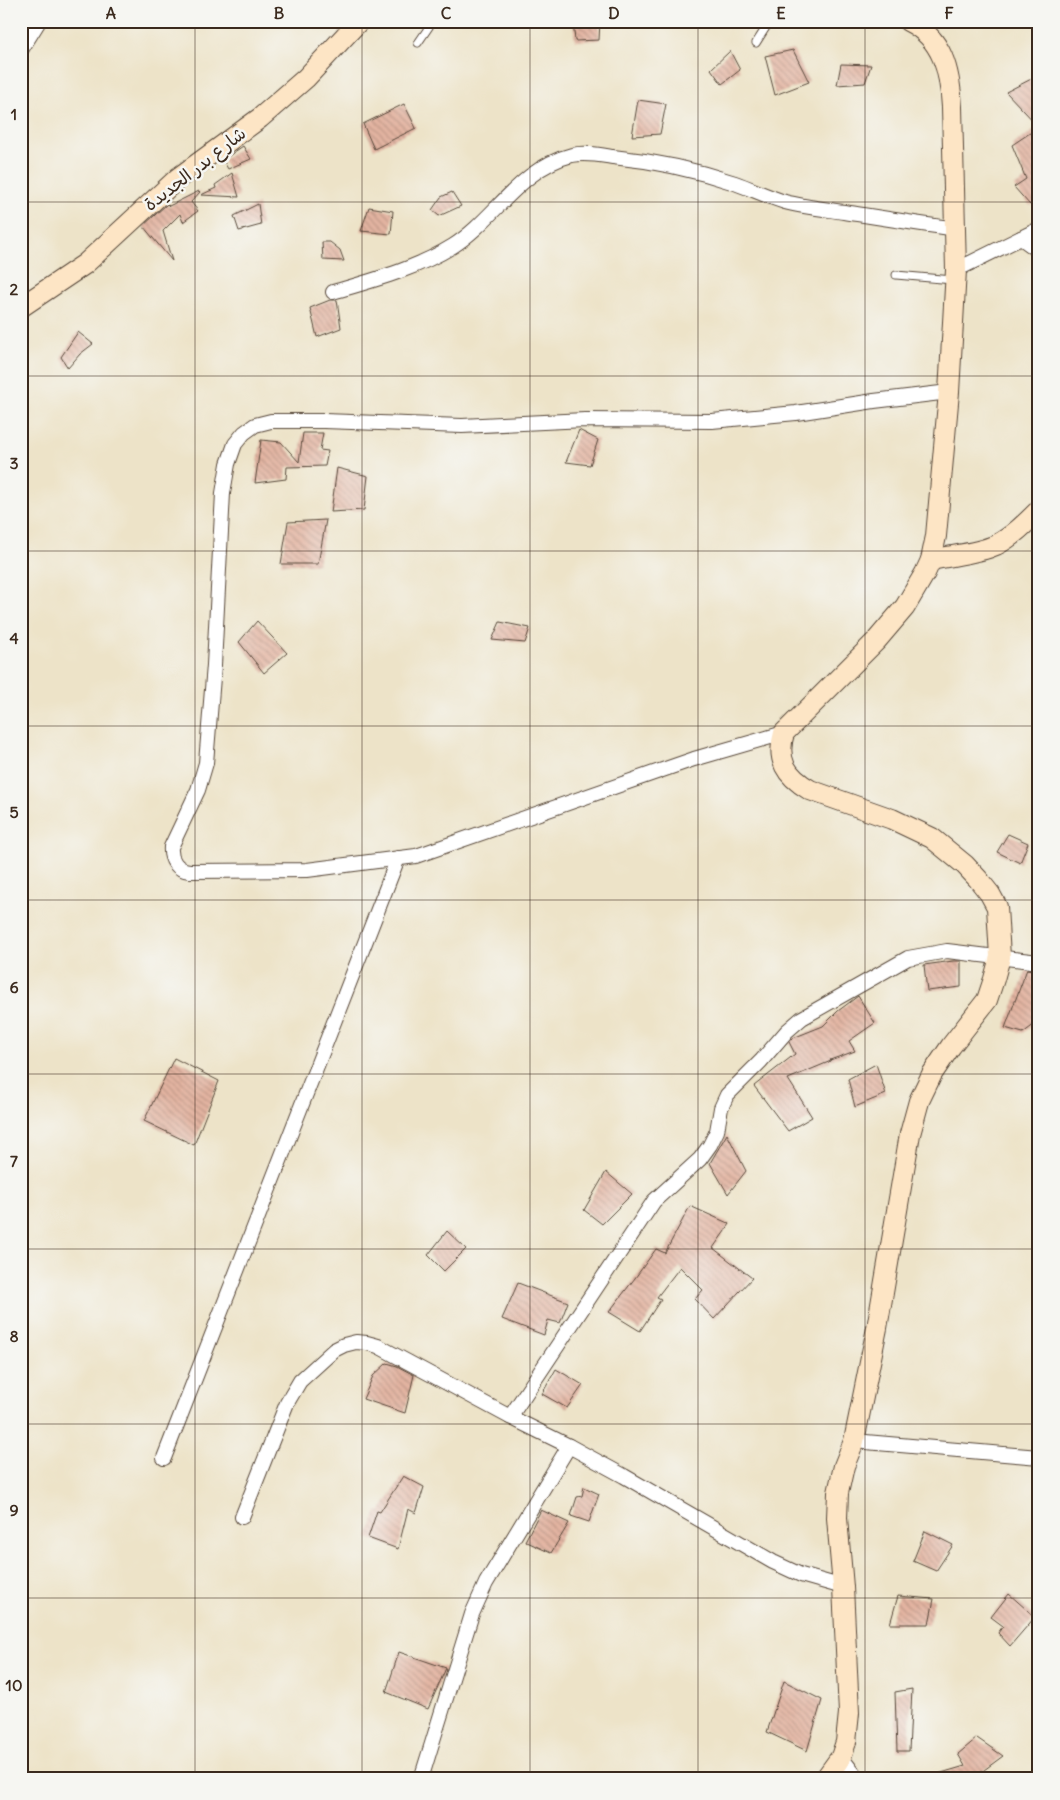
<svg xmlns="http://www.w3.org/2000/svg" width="1060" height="1800" viewBox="0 0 1060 1800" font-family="Delius,'Playpen Sans Arabic',sans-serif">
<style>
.building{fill:url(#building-back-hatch)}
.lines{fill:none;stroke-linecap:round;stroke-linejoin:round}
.lane-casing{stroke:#564638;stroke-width:9}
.street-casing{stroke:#564638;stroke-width:16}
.secondary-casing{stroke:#564638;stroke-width:22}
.lane{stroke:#fff;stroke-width:7}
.street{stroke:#fff;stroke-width:14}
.secondary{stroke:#fde5c5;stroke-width:20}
.grid{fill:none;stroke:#3b2a1e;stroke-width:1;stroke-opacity:0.55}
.labels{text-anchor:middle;stroke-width:5;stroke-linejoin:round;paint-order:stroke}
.street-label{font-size:18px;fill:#3b2a1e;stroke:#f6f6f2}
.neatline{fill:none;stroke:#3b2a1e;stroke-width:2}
.grid-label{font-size:16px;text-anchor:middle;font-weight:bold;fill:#3b2a1e}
</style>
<defs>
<pattern id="building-back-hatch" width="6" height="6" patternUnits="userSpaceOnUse" patternTransform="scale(1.25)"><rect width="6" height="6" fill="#e3b4a1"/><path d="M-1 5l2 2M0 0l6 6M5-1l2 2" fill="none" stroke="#b99383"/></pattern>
</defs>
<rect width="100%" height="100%" fill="#f6f6f2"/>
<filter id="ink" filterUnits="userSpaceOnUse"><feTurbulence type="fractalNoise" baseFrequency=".02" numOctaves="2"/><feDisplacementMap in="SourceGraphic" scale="10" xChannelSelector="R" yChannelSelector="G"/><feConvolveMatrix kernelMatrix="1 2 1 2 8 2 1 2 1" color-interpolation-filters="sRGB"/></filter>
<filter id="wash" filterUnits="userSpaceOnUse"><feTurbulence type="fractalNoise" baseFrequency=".0096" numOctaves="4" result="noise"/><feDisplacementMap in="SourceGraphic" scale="20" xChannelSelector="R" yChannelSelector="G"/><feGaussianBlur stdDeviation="1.12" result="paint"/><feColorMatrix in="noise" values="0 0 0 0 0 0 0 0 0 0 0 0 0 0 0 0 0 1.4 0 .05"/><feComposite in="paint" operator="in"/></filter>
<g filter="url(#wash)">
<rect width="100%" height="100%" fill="#ede3c8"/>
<g id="blocks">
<g class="building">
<path d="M 573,21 L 600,21 L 599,40 L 575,41 Z"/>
<path d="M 793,50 L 809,82 L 775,95 L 765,56 Z"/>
<path d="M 730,51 L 740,70 L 722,84 L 711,69 Z"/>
<path d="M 841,64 L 871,65 L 865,83 L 837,85 Z"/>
<path d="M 1039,75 L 1039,127 L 1006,92 Z"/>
<path d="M 638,100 L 666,104 L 660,134 L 632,136 Z"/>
<path d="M 404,104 L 416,128 L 374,149 L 363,124 Z"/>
<path d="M 1039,127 L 1039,200 L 1030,205 L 1014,187 L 1026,179 L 1012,145 Z"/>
<path d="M 243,146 L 251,159 L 228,169 L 223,160 Z"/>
<path d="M 232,173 L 239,197 L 201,195 L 216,188 L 215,185 Z"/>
<path d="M 199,191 L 200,192 L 191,202 L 198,211 L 183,222 L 180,214 L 163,231 L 172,261 L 143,226 L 167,204 L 169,206 Z"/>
<path d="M 452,192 L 461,206 L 439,216 L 432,210 L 441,197 Z"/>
<path d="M 258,204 L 261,225 L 239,231 L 234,216 Z"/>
<path d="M 369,207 L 393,211 L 391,234 L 361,231 Z"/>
<path d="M 322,242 L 330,242 L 340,250 L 344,261 L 323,260 Z"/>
<path d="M 330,300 L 337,300 L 341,328 L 317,337 L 310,308 Z"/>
<path d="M 78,332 L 93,344 L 80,354 L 68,368 L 61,357 Z"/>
<path d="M 579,430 L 598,440 L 590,465 L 566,462 Z"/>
<path d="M 303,433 L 323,433 L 320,450 L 328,451 L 325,466 L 287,467 L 286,479 L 255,483 L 261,440 L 281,442 L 299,462 Z"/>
<path d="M 337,468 L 368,476 L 364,510 L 331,512 Z"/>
<path d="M 326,520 L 318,564 L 281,564 L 288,522 Z"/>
<path d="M 257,621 L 287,653 L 264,673 L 239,642 Z"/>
<path d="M 500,622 L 530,628 L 525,643 L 492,640 Z"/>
<path d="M 1008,834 L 1028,843 L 1020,863 L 997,852 Z"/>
<path d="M 953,961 L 961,961 L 961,987 L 927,991 L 924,965 Z"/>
<path d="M 1027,969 L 1039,971 L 1039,1021 L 1023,1033 L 1005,1028 Z"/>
<path d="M 858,996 L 875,1023 L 849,1041 L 855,1051 L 830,1060 L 831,1061 L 788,1079 L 812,1117 L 788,1131 L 754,1086 L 795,1054 L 789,1042 L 793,1038 L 823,1026 L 838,1011 Z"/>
<path d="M 174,1058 L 219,1081 L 194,1145 L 144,1121 Z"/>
<path d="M 876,1064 L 886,1094 L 855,1107 L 848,1079 Z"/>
<path d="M 727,1134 L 746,1171 L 728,1194 L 710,1163 Z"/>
<path d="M 606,1172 L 632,1194 L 602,1224 L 584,1210 Z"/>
<path d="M 690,1206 L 730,1224 L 713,1248 L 752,1278 L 714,1319 L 695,1299 L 703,1290 L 680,1267 L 657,1297 L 661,1299 L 640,1331 L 609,1312 L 635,1278 L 656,1249 L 665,1253 Z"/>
<path d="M 447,1231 L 466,1249 L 444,1271 L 428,1255 Z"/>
<path d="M 518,1283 L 568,1302 L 560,1323 L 548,1320 L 544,1335 L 502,1319 Z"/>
<path d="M 387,1363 L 397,1366 L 414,1375 L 405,1413 L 363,1399 L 373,1376 Z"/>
<path d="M 556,1369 L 583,1385 L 567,1408 L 542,1394 Z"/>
<path d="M 403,1476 L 424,1487 L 416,1513 L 408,1509 L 398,1549 L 368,1538 L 377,1511 L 380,1512 Z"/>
<path d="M 584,1487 L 599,1494 L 589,1522 L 571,1516 L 577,1497 L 582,1496 Z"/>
<path d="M 541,1510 L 569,1523 L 551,1553 L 525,1541 Z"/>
<path d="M 925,1531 L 953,1545 L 936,1571 L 913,1561 Z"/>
<path d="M 1009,1594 L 1035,1617 L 1010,1646 L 998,1633 L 1003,1626 L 991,1617 Z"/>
<path d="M 898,1596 L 934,1599 L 929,1624 L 890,1624 Z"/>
<path d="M 399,1652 L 446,1668 L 428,1709 L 386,1692 Z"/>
<path d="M 784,1681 L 822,1700 L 807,1751 L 767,1732 Z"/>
<path d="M 912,1689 L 909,1751 L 897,1751 L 895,1692 Z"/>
<path d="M 977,1738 L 1003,1756 L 976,1776 L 976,1779 L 931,1779 L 931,1776 L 965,1766 L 958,1754 Z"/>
</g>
</g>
</g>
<g filter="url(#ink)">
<use href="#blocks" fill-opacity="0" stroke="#564638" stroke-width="1"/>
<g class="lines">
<defs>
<g id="lane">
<path d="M 418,43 L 433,21"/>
<path d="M 756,43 L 770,21"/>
<path d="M 896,275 L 953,280"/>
</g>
<g id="street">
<path d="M 21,50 L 39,21"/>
<path d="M 1021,238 L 1039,251"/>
<path d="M 956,270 L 1039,229"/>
<path d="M 333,292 C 374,280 416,269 453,246 C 495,219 520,168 572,155 C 585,152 600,155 613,157 C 654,161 696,170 735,183 C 752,189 768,197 785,202 C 804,207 824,209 844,212 C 882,218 919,224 957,229"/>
<path d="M 784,733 L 694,759 L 416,856 L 307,870 L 190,871 C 176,870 170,859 171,847 L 198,790 L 206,763 L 214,665 L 223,493 L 228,464 L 235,444 L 244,433 L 255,425 L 271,421 L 324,421 L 462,426 L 585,420 L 712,421 L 796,413 L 874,401 L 949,392"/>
<path d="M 510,1417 L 654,1201 L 700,1159 L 710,1145 L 717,1131 L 721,1108 L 727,1095 L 761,1061 L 787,1031 L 802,1018 L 908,958 L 947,951 L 1039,962"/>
<path d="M 854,1441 L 1039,1457"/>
<path d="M 164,1458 L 398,858"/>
<path d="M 242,1517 L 287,1403 L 300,1381 L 334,1350 L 344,1345 L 356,1342 L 367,1343 L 378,1346 L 510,1417 L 569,1446 L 624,1476 L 773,1562 L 801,1575 L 843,1587"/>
<path d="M 841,1757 L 858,1779"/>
<path d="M 421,1779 L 472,1614 L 486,1583 L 569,1446"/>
</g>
<g id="secondary">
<path d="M 21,307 L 85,264 L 178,178 L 260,118 L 306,78 L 359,21"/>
<path d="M 931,560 C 952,555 976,554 996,545 C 1012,537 1026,523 1039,510"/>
<path d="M 825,1779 L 841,1757 L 846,1742 L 849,1713 L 843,1587 L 837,1518 L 838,1493 L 844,1466 L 854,1441 L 877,1328 L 910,1134 L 919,1101 L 932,1074 L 951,1046 L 987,1000 L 994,979 L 1000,957 L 997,907 L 990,894 L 978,879 L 965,865 L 932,838 L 892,819 L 810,790 C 786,776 776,760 784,733 L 876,641 L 905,607 L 925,573 L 931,560 L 936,536 L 949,392 L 956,270 L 952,107 C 950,72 943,38 908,21"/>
</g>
</defs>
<use href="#lane" class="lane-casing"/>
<use href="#street" class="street-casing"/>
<use href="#secondary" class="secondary-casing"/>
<use href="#lane" class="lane"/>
<use href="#street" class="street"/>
<use href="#secondary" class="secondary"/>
</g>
</g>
<path class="grid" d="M 195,21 L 195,1779M 362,21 L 362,1779M 530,21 L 530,1779M 698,21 L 698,1779M 865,21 L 865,1779M 21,202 L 1039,202M 21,376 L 1039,376M 21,551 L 1039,551M 21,726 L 1039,726M 21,900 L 1039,900M 21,1074 L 1039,1074M 21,1249 L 1039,1249M 21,1424 L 1039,1424M 21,1598 L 1039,1598"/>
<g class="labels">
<g class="street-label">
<text transform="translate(195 169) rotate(-38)" y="6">شارع بدر الجديدة</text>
</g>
</g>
<rect width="1060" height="1800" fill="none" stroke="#f6f6f2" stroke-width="55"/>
<rect x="28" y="28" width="1004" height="1744" class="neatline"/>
<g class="grid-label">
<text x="111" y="19">A</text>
<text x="279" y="19">B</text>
<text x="446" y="19">C</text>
<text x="614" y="19">D</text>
<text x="781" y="19">E</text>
<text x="949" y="19">F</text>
<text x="14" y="120">1</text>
<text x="14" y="295">2</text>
<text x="14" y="469">3</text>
<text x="14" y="644">4</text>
<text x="14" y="818">5</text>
<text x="14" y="993">6</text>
<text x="14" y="1167">7</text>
<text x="14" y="1342">8</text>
<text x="14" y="1516">9</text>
<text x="14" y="1691">10</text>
</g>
</svg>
